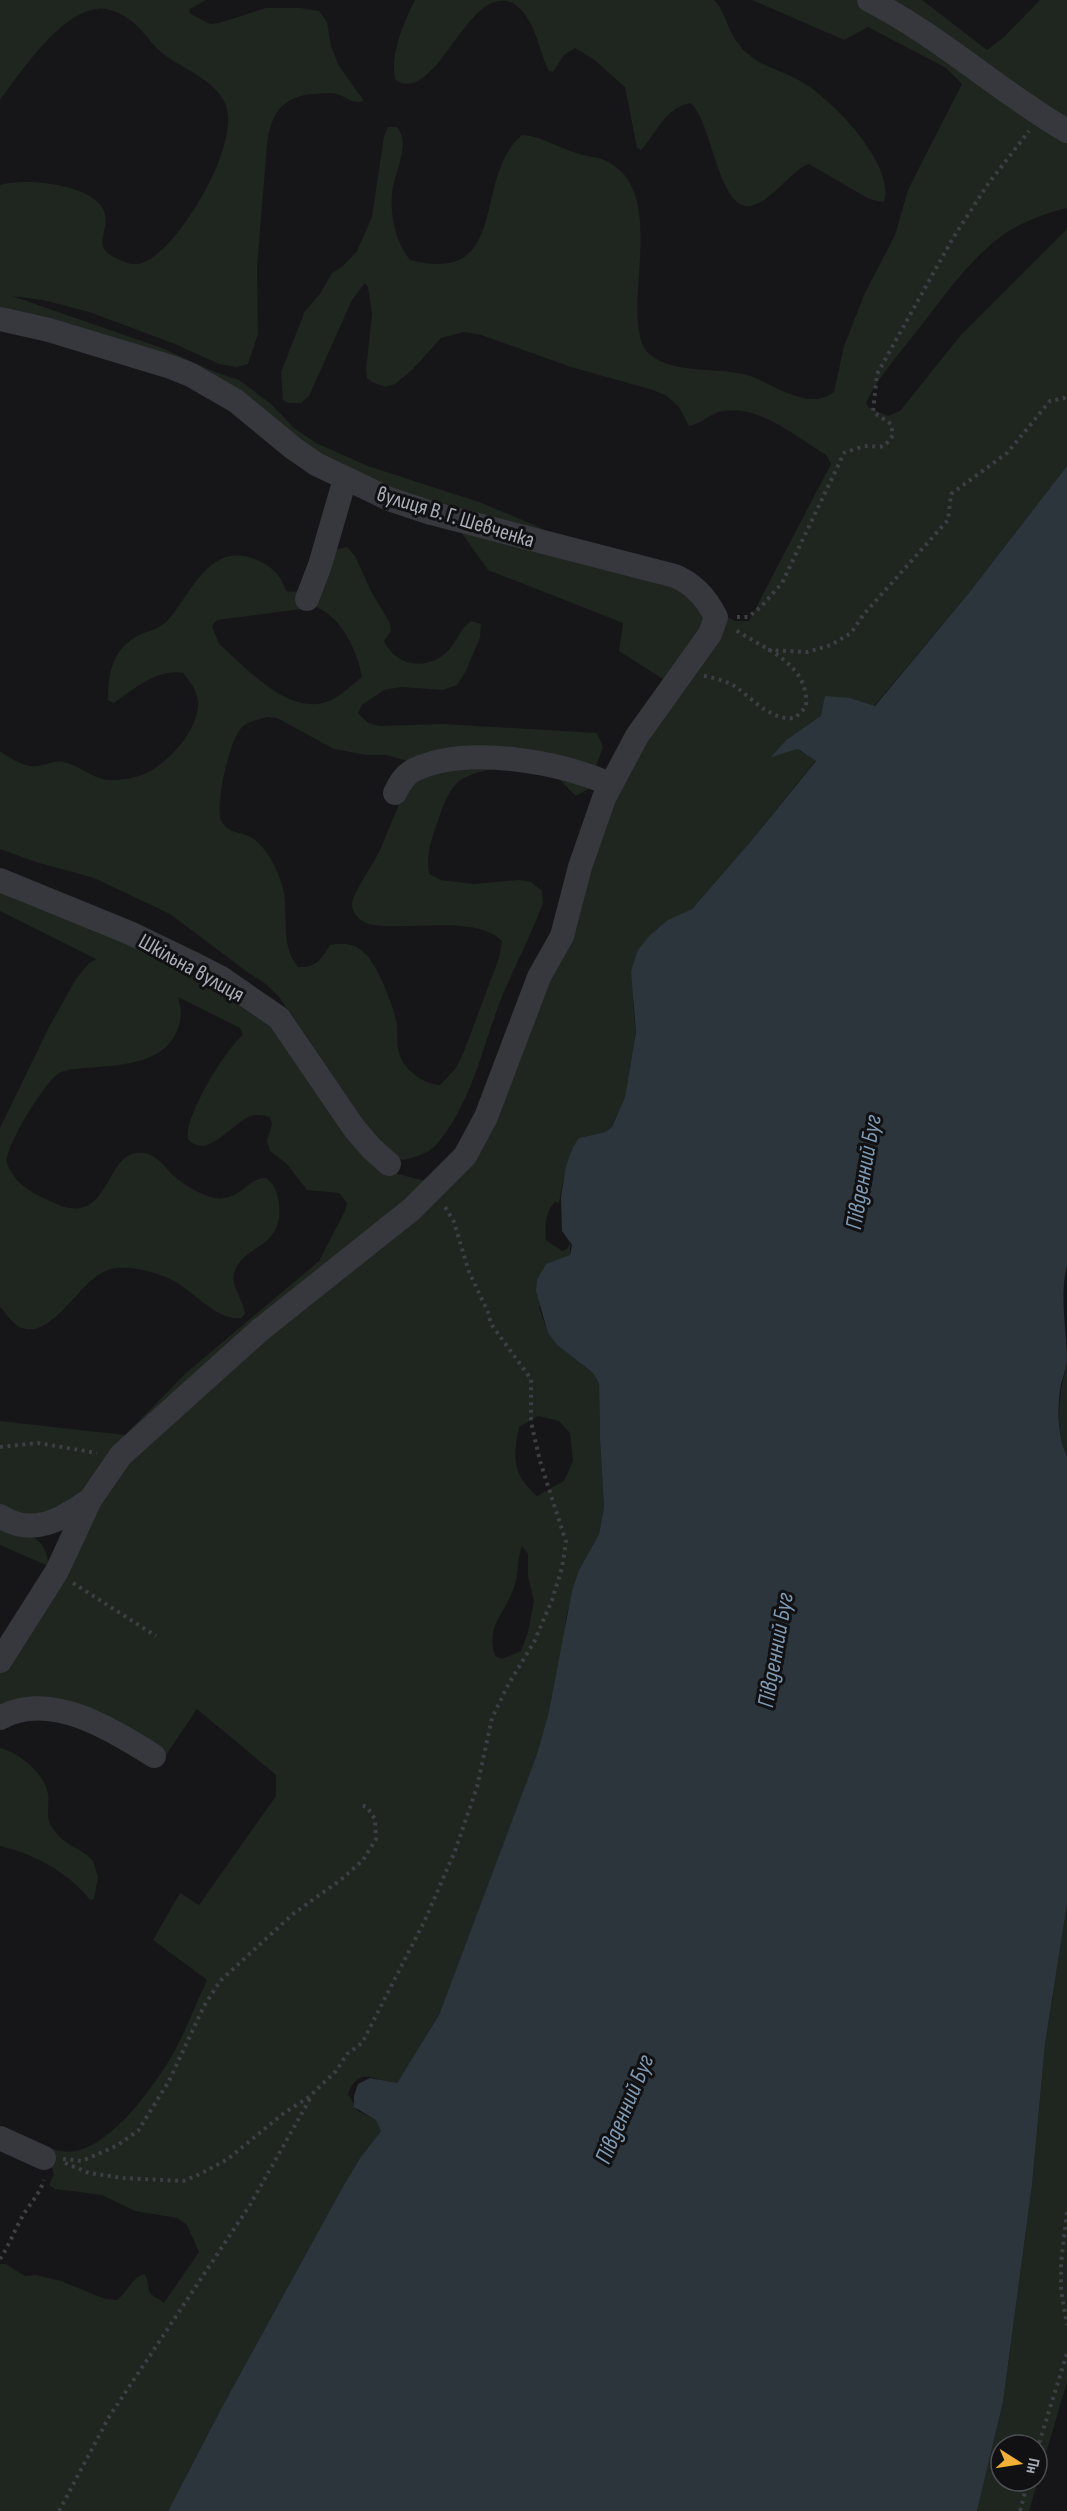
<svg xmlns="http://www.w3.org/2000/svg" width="1067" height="2511" viewBox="0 0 1067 2511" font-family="'Sofia Sans Condensed',sans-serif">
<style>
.green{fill:#1e261f;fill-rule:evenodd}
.water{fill:#2c353c}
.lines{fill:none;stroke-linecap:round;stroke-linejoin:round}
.path{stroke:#3d3f44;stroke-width:4;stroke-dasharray:3 4.5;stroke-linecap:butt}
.minor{stroke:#37383d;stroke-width:24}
.labels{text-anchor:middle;stroke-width:6;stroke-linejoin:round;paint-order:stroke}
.street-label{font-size:22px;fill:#a8adb8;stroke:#111113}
.water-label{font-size:24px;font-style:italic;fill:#7f9bb3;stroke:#111113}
</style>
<rect width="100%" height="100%" fill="#161618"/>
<g class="green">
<path d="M 0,0 L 206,0 L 190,9 L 189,13 L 210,24 L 219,23 L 266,8 L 300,8 L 319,11 L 327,22 L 331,46 L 339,66 L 364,101 C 353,105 347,97 337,94 C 330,92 322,94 314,94 C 282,96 271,114 267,144 L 257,269 L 258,334 L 248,364 L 237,367 L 219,364 L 175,344 L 89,312 L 43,300 L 12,296 L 162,348 L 215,372 L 239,380 L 270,403 L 294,428 L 316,443 L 368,466 L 479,502 L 532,524 L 573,545 L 363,485 L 248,403 L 0,311 L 0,185 C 24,177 94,184 104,211 C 112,232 87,247 120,260 C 127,263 134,266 142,263 C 179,251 243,141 225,103 C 213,78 182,69 162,53 C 149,42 142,27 127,18 C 118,13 108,7 97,9 C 60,13 21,72 0,100 Z"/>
<path d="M 415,0 L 714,0 C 729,16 726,35 748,54 C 764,68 787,72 805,84 C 833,101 896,165 884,202 L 869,199 L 809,164 C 790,169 759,221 737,202 C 715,182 708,115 690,103 C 664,109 657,133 641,150 L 637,148 L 625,87 L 592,58 L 575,48 L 564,55 L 553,72 L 549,71 C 538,50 537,23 517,6 C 510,0 503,0 495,2 C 461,10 430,106 395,79 C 390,54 404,22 415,0 Z"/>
<path d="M 752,0 L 922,0 L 987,50 L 1004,37 L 1040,0 L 1067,0 L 1067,208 C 1045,213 1022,222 1003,235 C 968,260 943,298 917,331 C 899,354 878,377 866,403 L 868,407 L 888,416 L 900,411 L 960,336 L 1067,229 L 1067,466 L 968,594 L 874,706 L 850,698 L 786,740 L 772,756 L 798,749 L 816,760 L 751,841 L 692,909 L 668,921 L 650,935 L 633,1003 L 636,1032 L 625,1097 L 612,1127 L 605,1132 L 579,1138 L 563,1181 L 559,1203 L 555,1202 C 545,1212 545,1226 546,1240 L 562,1251 L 567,1249 L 570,1243 L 570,1255 L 567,1258 L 539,1307 L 548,1333 L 557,1345 L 593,1373 L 599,1383 L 600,1439 L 604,1507 L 599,1534 L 579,1570 L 566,1617 L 565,1632 L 549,1711 L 537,1754 L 439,2015 L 397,2083 C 380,2085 360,2062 348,2094 L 358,2111 L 377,2120 L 381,2131 L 360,2158 L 341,2190 L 221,2409 L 168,2511 L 0,2511 L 0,2264 L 6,2264 L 25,2276 L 36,2275 L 61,2281 L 105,2299 L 117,2300 C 127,2292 133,2277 144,2274 C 150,2280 146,2288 151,2294 C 155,2298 160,2299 164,2303 L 199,2252 L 187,2225 L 177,2218 L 135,2211 L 102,2195 L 55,2189 L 49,2185 L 54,2174 L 45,2147 C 55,2150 66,2153 76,2151 C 113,2143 151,2090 170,2059 C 184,2035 195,2006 207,1980 L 153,1940 L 180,1893 L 199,1905 L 276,1796 L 276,1775 L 197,1709 L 162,1761 L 117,1731 L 0,1713 L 0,1646 L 121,1468 L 470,1154 L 607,798 L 724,615 L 735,621 L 749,621 L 831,464 L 826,455 C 796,437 760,405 723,411 C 710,413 702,424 689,426 L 679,407 L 667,396 L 653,390 L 571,367 L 481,335 L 464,332 L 441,338 L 412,370 L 395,384 L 385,387 L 372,382 L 367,378 L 366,370 L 372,314 L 368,287 L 365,283 L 352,300 L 309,396 L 301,403 L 288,403 L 283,400 L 281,372 L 305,311 L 320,294 L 332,273 L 343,266 L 357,251 L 372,217 L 384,136 L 388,127 L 397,127 C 412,144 393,175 392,194 C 390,218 396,242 410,260 C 512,286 471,178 522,135 C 541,136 555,146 573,152 C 585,157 598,156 608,162 C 660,188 633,276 638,323 C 639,333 641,346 648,353 C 676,378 727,364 758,379 C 780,389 811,410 834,392 L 844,346 L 864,295 L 895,235 L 908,190 L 921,164 L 962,84 L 946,68 L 868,27 L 844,40 ZM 538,1416 L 559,1421 L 570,1433 L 573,1461 L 564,1481 L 537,1496 C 512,1473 513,1459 519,1427 ZM 522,1546 L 528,1554 L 528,1576 L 534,1601 L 528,1632 L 521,1651 L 502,1659 L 495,1656 C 485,1623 507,1613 515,1584 C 519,1572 517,1559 522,1546 Z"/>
<path d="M 456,525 L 689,587 L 708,625 L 669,683 L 619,651 L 623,623 L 488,570 Z"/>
<path d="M 347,547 L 355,556 L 372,593 L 390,623 L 391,631 L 384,641 C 396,667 428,671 448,651 C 457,641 460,629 471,621 L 481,624 L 480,637 L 466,671 L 457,685 L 443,690 L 401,687 L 384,690 L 362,705 L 358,713 L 368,723 L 380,726 L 443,724 L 597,733 L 603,747 L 588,789 L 576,796 C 568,789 561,779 552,774 C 530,763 473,766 456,784 C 447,793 442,810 438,821 C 431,839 426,855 429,874 L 441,880 L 474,884 L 519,880 L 531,882 L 542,891 L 543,903 C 531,936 514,967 501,999 C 483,1046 470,1107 436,1145 C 428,1154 415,1157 403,1160 L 390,1155 L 371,1132 L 279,997 L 267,985 L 246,971 L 170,914 L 94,878 L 36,862 L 0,849 L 0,751 C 10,758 24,768 37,766 C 47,765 54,760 64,762 C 81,766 94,780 111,780 C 120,780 134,778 142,775 C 167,765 200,730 198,701 C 197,690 190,682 183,673 C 159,668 133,689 114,703 L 108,700 C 108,674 112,650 137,636 C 149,630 159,630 169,619 C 192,592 209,542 255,559 C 271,566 281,574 286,591 C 310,597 324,566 337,549 ZM 316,607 C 342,618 357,650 362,677 C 353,684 343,694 333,699 C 292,721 247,668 219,644 L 212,626 L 217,620 ZM 267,717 L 277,718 L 334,749 L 366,755 L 386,755 L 415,763 C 405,792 392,820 381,848 C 376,860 351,896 352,905 C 352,913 361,922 369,924 C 403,932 476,914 502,941 L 499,958 L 463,1054 L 455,1069 L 440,1085 C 423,1084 404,1070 399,1053 C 396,1044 398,1034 397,1025 C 394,1007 377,961 361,950 C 352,943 340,943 330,945 C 321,960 316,968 298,967 C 277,941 292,908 280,879 C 275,865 265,846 252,838 C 241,831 227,834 221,820 C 215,804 229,745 239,731 C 245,721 257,720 267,717 Z"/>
<path d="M 0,891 L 148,949 L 224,991 L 276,1028 L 382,1170 L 429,1182 L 83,1495 L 44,1520 L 0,1509 L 0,1421 L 125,1435 L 186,1373 L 319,1261 L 345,1211 L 347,1203 L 339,1193 L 307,1190 L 287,1164 L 270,1151 L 267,1141 L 272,1124 L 270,1117 C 264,1115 257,1114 251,1116 C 232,1122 208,1161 188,1139 C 183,1119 226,1048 243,1035 L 240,1028 L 178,997 C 182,1010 182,1019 177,1031 C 162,1066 116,1065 85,1068 C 77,1069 65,1069 58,1074 C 45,1082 4,1148 7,1163 C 8,1168 15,1178 19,1182 C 28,1191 39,1196 50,1201 C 110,1232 103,1156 137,1153 C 155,1151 162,1165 174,1176 C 182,1183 194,1191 205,1195 C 238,1209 247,1176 266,1178 C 275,1185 277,1192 279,1203 C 284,1251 242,1243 234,1274 C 231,1288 244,1300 245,1314 L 241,1318 C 219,1320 199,1298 182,1286 C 165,1274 132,1264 111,1269 C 80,1276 53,1343 19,1327 C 12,1323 6,1313 0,1307 L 0,1128 L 50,1025 L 76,979 L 89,963 L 96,959 L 0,911 Z"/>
<path d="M 1067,1364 L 1067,1456 C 1054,1428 1059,1392 1067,1364 Z"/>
<path d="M 0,1523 C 22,1530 49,1537 48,1566 L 0,1545 Z"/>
<path d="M 0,1748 C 20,1753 45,1774 48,1794 C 50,1806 45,1815 51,1826 C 65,1848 80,1846 93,1861 L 98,1877 L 94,1899 L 90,1900 C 70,1873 32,1853 0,1846 Z"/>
<path d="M 1067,1904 L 1067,2382 L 1029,2511 L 977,2511 L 1003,2402 L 1032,2185 L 1045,2044 ZM 1001,2445 L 1037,2445 L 1037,2481 L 1001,2481 Z"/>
</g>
<path class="water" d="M 1067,466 L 1067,1265 C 1059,1298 1067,1329 1067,1361 C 1066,1369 1063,1376 1061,1384 C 1057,1406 1057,1436 1067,1456 L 1067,1904 L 1045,2044 L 1032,2185 L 1003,2402 L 977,2511 L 168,2511 L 221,2409 L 341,2190 L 360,2158 L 381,2131 L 376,2120 L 354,2107 L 354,2096 L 358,2084 L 370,2078 L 397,2083 L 439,2015 L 537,1754 L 549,1711 L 572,1591 L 579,1570 L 599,1534 L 604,1507 L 600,1439 L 599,1383 L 593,1373 L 557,1345 L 548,1333 L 536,1291 L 537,1280 L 546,1264 L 570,1255 L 572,1245 L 562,1231 L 561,1197 L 566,1166 L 573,1147 L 579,1138 L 605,1132 L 612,1127 L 625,1097 L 636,1032 L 631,971 L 638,950 L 650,935 L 668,920 L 692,909 L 751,841 L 816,761 L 798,749 L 771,757 L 786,740 L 821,716 L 825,696 L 850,698 L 875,706 L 968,594 Z"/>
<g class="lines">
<g class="path">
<path d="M 737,617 L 748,617 L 761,607 L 782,583 L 844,453 C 851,451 861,446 868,446 C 884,447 883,449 893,435 L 891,424 L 873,412 L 877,374 L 953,238 L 988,184 L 1029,131"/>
<path d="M 768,650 L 807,652 L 831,645 L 851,633 L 864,614 L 948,520 L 951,494 L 1007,453 L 1050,401 L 1064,398 L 1067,394"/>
<path d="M 704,676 C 715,678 727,681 736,687 C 754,700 771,721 795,718 L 806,707 C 810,663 764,649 734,629"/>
<path d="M 0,1447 L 38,1443 L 97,1453"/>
<path d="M 73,1583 L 156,1636"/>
<path d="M 63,2159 L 82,2161 L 116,2146 L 138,2131 L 169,2081 L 204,2006 L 220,1981 L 293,1914 L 343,1878 L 363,1860 L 376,1839 L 375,1819 L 367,1807 L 361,1805"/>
<path d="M 65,2163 L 89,2173 L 123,2178 L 183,2181 L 196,2176 L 228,2159 L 284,2113 L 309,2097 L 336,2071 L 347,2054 L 362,2043 L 425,1920 L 455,1851 L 477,1787 L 492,1718 L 508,1685 L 534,1642 L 552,1600 L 562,1568 L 566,1542 L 540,1461 L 531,1422 L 531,1379 L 491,1324 L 488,1312 L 469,1272 L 454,1222 L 444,1205"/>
<path d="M 1067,2212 L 1061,2263 L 1061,2290 L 1067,2325"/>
<path d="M 0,2259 C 8,2247 13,2234 20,2221 C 27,2206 38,2198 44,2180"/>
<path d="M 1037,2450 L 1067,2353"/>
<path d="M 59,2511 L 109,2417 L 250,2205 L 311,2097"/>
<path d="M 1020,2511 L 1028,2481"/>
</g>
<g class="minor">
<path d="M 869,0 C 940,36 998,91 1067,131"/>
<path d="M 0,319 L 49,330 L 171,367 L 191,375 L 236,401 L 293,448 L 316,464 L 389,499 L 431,513 L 675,576 C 694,584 707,599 716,617 L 710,634 L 637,736 L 604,798 L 580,867 L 562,936 L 539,977 L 486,1117 L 465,1156 L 412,1209 L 260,1330 L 121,1455 L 90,1500 L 57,1571 L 0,1661"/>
<path d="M 307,599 L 320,565 L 345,479"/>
<path d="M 395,793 C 399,784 406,773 416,769 C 469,745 559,762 610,784"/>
<path d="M 0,880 L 130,933 L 190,962 L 221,978 L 279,1018 L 354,1128 L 371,1148 L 389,1164"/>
<path d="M 0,1516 C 32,1537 61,1520 88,1501"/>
<path d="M 0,1718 C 49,1690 112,1729 154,1756"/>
<path d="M 0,2138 L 44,2158"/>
</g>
</g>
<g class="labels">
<g class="street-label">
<text transform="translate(456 516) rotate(17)" y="8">вулиця В. Г. Шевченка</text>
<text transform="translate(192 967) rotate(29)" y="8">Шкільна вулиця</text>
</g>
<g class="water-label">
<text transform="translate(863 1172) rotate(-80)" y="8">Південний Буг</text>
<text transform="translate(775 1650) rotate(-80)" y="8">Південний Буг</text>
<text transform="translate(624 2109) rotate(-67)" y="8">Південний Буг</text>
</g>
</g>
<g transform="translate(1019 2463) rotate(102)"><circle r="28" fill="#111113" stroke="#4d4f55" stroke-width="1.5"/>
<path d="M0-4.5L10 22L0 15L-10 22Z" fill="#f2b134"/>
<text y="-9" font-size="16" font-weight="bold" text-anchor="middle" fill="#a8adb8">Пн</text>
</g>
</svg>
